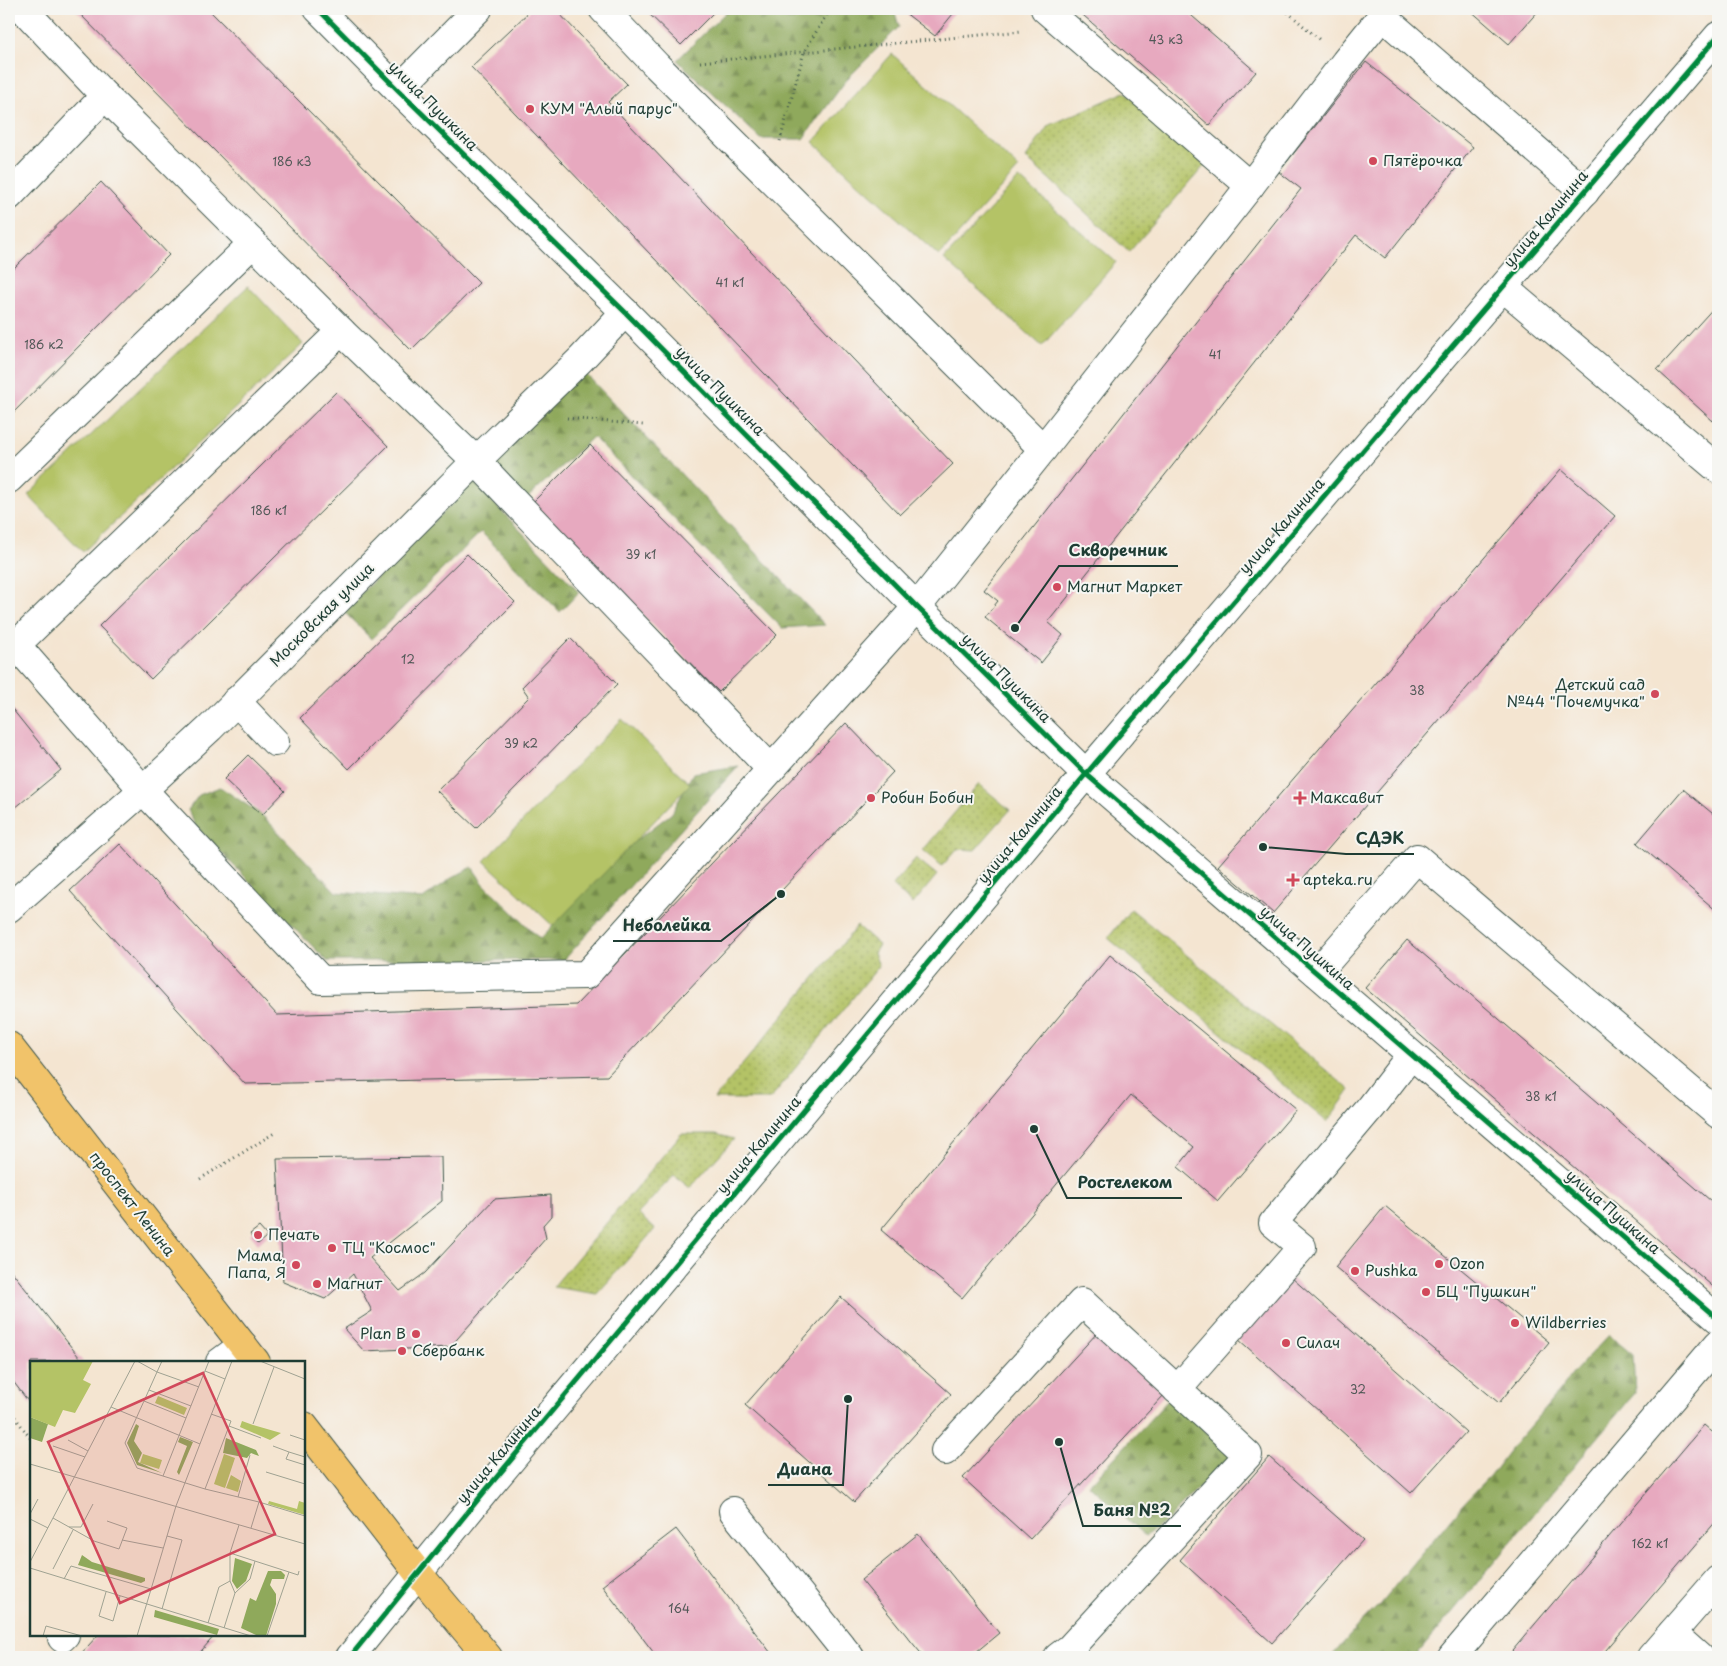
<svg xmlns="http://www.w3.org/2000/svg" width="1727" height="1666" viewBox="0 0 1727 1666" font-family="'Playpen Sans',sans-serif">
<style>
.grass{fill:url(#grass-dots);stroke:#6a804d}
.forest{fill:url(#forest-firs);stroke:#577348}
.park{fill:#b4c366;stroke:#6a804d}
.building{fill:#e7a9bf}
.lines{fill:none;stroke-linecap:round;stroke-linejoin:round}
.minor-casing{stroke:#3f564c;stroke-width:30}
.major-casing{stroke:#3f564c;stroke-width:30}
.path{stroke:#3f564c;stroke-width:3;stroke-dasharray:1 4;stroke-linecap:butt}
.minor{stroke:#fff;stroke-width:28}
.major{stroke:#f1c36a;stroke-width:28}
.cycleway-casing{stroke:#f6f6f2;stroke-width:8}
.cycleway{stroke:#00873e;stroke-width:5}
.poi-dot{fill:#d1495b;stroke:#f6f6f2;stroke-width:2}
.labels{text-anchor:middle;stroke-width:4;stroke-linejoin:round;paint-order:stroke}
.number-label{font-size:12px;fill:#515857}
.street-label{font-size:15px;fill:#1f3d34;stroke:#f6f6f2}
.poi-label{font-size:15px;fill:#1f3d34;stroke:#f6f6f2;text-anchor:start}
.inset-road{fill:none;stroke:#9fa292;stroke-width:1}
.view{fill:#d1495b;fill-opacity:0.15;stroke:#d1495b;stroke-width:2.5}
.inset-edge{fill:none;stroke:#1f3d34;stroke-width:2.5}
.leader{fill:none;stroke:#1f3d34;stroke-width:2}
.callout-dot{fill:#1f3d34;stroke:#f6f6f2;stroke-width:2}
.callout-label{font-size:16px;text-anchor:middle;font-weight:bold;fill:#1f3d34;stroke:#f6f6f2;stroke-width:4;stroke-linejoin:round;paint-order:stroke}
</style>
<defs>
<pattern id="grass-dots" width="8" height="8" patternUnits="userSpaceOnUse" patternTransform="scale(1.25)"><rect width="8" height="8" fill="#b4c366"/><path d="M2 2h.1M6 6h.1" fill="none" stroke="#92a055" stroke-width="1.8" stroke-linecap="round"/></pattern>
<pattern id="forest-firs" width="22" height="20" patternUnits="userSpaceOnUse" patternTransform="scale(1.25)"><rect width="22" height="20" fill="#8fa95b"/><path d="M5 1l3.5 6h-7zM16 11l3.5 6h-7z" fill="#748b4c"/></pattern>
</defs>
<rect width="100%" height="100%" fill="#f6f6f2"/>
<filter id="ink" filterUnits="userSpaceOnUse"><feTurbulence type="fractalNoise" baseFrequency=".02" numOctaves="2"/><feDisplacementMap in="SourceGraphic" scale="10" xChannelSelector="R" yChannelSelector="G"/><feConvolveMatrix kernelMatrix="1 2 1 2 8 2 1 2 1" color-interpolation-filters="sRGB"/></filter>
<filter id="wash" filterUnits="userSpaceOnUse"><feTurbulence type="fractalNoise" baseFrequency=".0096" numOctaves="4" result="noise"/><feDisplacementMap in="SourceGraphic" scale="20" xChannelSelector="R" yChannelSelector="G"/><feGaussianBlur stdDeviation="1.12" result="paint"/><feColorMatrix in="noise" values="0 0 0 0 0 0 0 0 0 0 0 0 0 0 0 0 0 1.4 0 .05"/><feComposite in="paint" operator="in"/></filter>
<g filter="url(#wash)">
<rect width="100%" height="100%" fill="#f4e5d1"/>
<g class="grass">
<path d="M 1125,92 L 1205,165 L 1129,252 L 1026,158 L 1048,126 Z"/>
<path d="M 979,784 L 1010,810 L 975,850 L 957,849 L 942,866 L 923,850 Z"/>
<path d="M 916,858 L 937,875 L 913,904 L 892,886 Z"/>
<path d="M 1131,909 L 1350,1090 L 1327,1122 L 1108,938 Z"/>
<path d="M 857,926 L 879,945 L 874,953 L 879,966 L 770,1099 L 714,1099 Z"/>
<path d="M 681,1134 L 716,1134 L 734,1139 L 690,1188 L 674,1175 L 638,1214 L 655,1229 L 597,1294 L 553,1287 Z"/>
</g>
<g class="forest">
<path d="M 729,9 L 894,9 L 899,27 L 847,79 L 803,139 L 761,139 L 677,60 Z"/>
<path d="M 583,371 L 825,625 L 782,628 L 593,437 L 524,501 L 487,464 Z"/>
<path d="M 474,482 L 579,592 L 560,612 L 481,532 L 371,639 L 343,611 Z"/>
<path d="M 738,766 L 564,960 L 327,961 L 196,827 L 188,810 L 199,795 L 220,787 L 262,815 L 336,892 L 423,899 L 450,879 L 472,867 L 483,883 L 540,939 L 634,842 L 672,813 L 693,773 Z"/>
<path d="M 1609,1335 L 1633,1355 L 1635,1393 L 1415,1657 L 1331,1657 L 1361,1623 L 1380,1604 L 1462,1505 L 1490,1476 L 1515,1443 L 1548,1405 L 1575,1371 Z"/>
<path d="M 1170,1398 L 1235,1458 L 1194,1492 L 1168,1520 L 1145,1536 L 1089,1485 Z"/>
</g>
<g class="park">
<path d="M 892,54 L 1019,168 L 939,256 L 813,142 Z"/>
<path d="M 1019,178 L 1116,262 L 1042,346 L 944,259 Z"/>
<path d="M 248,286 L 303,344 L 83,552 L 28,495 Z"/>
<path d="M 622,719 L 690,784 L 553,926 L 484,861 Z"/>
</g>
<g id="blocks">
<g class="building">
<path d="M 75,9 L 208,9 L 479,283 L 411,350 Z"/>
<path d="M 532,9 L 555,9 L 627,84 L 608,102 L 953,464 L 900,515 L 471,67 Z"/>
<path d="M 644,9 L 717,9 L 681,45 Z"/>
<path d="M 900,9 L 957,9 L 935,36 Z"/>
<path d="M 1076,9 L 1184,9 L 1256,72 L 1209,125 Z"/>
<path d="M 1469,9 L 1540,9 L 1509,44 Z"/>
<path d="M 1366,62 L 1473,147 L 1385,258 L 1356,235 L 1048,622 L 1063,635 L 1041,663 L 985,617 L 998,601 L 984,590 L 1301,189 L 1279,172 Z"/>
<path d="M 101,182 L 169,255 L 9,417 L 9,273 Z"/>
<path d="M 1718,303 L 1718,414 L 1713,421 L 1657,370 Z"/>
<path d="M 336,392 L 388,446 L 151,679 L 99,626 Z"/>
<path d="M 590,445 L 777,635 L 719,692 L 532,503 Z"/>
<path d="M 1561,469 L 1615,516 L 1273,913 L 1218,866 Z"/>
<path d="M 467,554 L 515,602 L 349,769 L 300,718 Z"/>
<path d="M 570,638 L 617,684 L 476,828 L 437,791 L 529,697 L 522,687 Z"/>
<path d="M 9,705 L 61,770 L 9,813 Z"/>
<path d="M 846,723 L 893,772 L 607,1076 L 245,1084 L 70,891 L 120,844 L 277,1015 L 576,1005 Z"/>
<path d="M 248,755 L 285,791 L 262,815 L 224,779 Z"/>
<path d="M 1683,789 L 1718,818 L 1718,912 L 1637,843 Z"/>
<path d="M 1407,940 L 1718,1207 L 1718,1291 L 1365,988 Z"/>
<path d="M 1110,955 L 1296,1110 L 1218,1201 L 1178,1167 L 1194,1147 L 1131,1095 L 962,1298 L 881,1230 Z"/>
<path d="M 441,1157 L 442,1201 L 370,1258 L 400,1291 L 425,1273 L 494,1199 L 551,1195 L 551,1216 L 543,1225 L 546,1238 L 450,1347 L 364,1351 L 344,1329 L 372,1311 L 353,1274 L 325,1299 L 283,1282 L 277,1159 Z"/>
<path d="M 1385,1206 L 1549,1342 L 1499,1403 L 1335,1267 Z"/>
<path d="M 259,1227 L 267,1236 L 258,1244 L 250,1234 Z"/>
<path d="M 9,1268 L 83,1362 L 31,1362 L 31,1405 L 9,1376 Z"/>
<path d="M 1292,1278 L 1466,1432 L 1411,1493 L 1238,1339 Z"/>
<path d="M 841,1297 L 951,1394 L 854,1502 L 745,1405 Z"/>
<path d="M 1098,1332 L 1165,1394 L 1030,1539 L 963,1478 Z"/>
<path d="M 1704,1425 L 1718,1437 L 1718,1519 L 1600,1657 L 1507,1657 Z"/>
<path d="M 1269,1457 L 1363,1540 L 1272,1643 L 1180,1560 Z"/>
<path d="M 676,1529 L 774,1657 L 657,1657 L 638,1632 L 602,1586 Z"/>
<path d="M 918,1534 L 999,1633 L 970,1657 L 924,1657 L 861,1580 Z"/>
<path d="M 98,1635 L 215,1635 L 196,1657 L 78,1657 Z"/>
</g>
</g>
</g>
<g filter="url(#ink)">
<use href="#blocks" fill-opacity="0" stroke="#3f564c" stroke-width="1"/>
<g class="lines">
<defs>
<g id="minor">
<path d="M 23,9 L 105,96 L 341,331 L 16,645 L 143,790 L 321,980 L 586,975 L 917,607 L 1043,449 L 657,66 L 603,9"/>
<path d="M 318,9 L 398,90 L 625,312 L 917,607 L 1086,774 L 1718,1319"/>
<path d="M 1045,9 L 1250,186"/>
<path d="M 1388,9 L 1382,16 L 1585,192"/>
<path d="M 398,90 L 478,9"/>
<path d="M 9,196 L 105,96"/>
<path d="M 1504,288 L 1718,469"/>
<path d="M 341,331 L 476,461 L 771,769"/>
<path d="M 1043,449 L 1250,186 L 1345,62 L 1382,16"/>
<path d="M 9,479 L 253,243"/>
<path d="M 236,701 L 275,742"/>
<path d="M 9,908 L 143,790 L 210,728 L 476,461 L 581,359 L 625,312"/>
<path d="M 1317,973 L 1417,858 L 1718,1114"/>
<path d="M 220,1362 L 243,1345"/>
<path d="M 1177,1390 L 1302,1247 L 1273,1223 L 1371,1107 L 1411,1055"/>
<path d="M 945,1451 L 1082,1302 L 1248,1455 L 1070,1648 L 1058,1657"/>
<path d="M 733,1511 L 850,1657"/>
<path d="M 1672,1633 L 1699,1657"/>
<path d="M 62,1638 L 65,1635"/>
<path d="M 350,1657 L 485,1491 L 1086,774 L 1718,36"/>
<path d="M 1452,1657 L 1718,1344"/>
<path d="M 1651,1657 L 1718,1580"/>
</g>
<g id="major">
<path d="M 9,1046 L 256,1362"/>
<path d="M 304,1426 L 418,1573 L 488,1657"/>
</g>
</defs>
<use href="#minor" class="minor-casing"/>
<use href="#major" class="major-casing"/>
<g class="path">
<path d="M 1284,9 L 1321,41"/>
<path d="M 700,62 L 1022,31"/>
<path d="M 780,141 L 804,52 L 830,9"/>
<path d="M 567,418 L 643,425"/>
<path d="M 200,1179 L 276,1132"/>
<path d="M 9,1409 L 31,1439"/>
</g>
<use href="#minor" class="minor"/>
<use href="#major" class="major"/>
<defs>
<g id="cycleway">
<path d="M 318,9 L 398,90 L 625,312 L 917,607 L 1086,774 L 1718,1319"/>
<path d="M 350,1657 L 485,1491 L 1086,774 L 1718,36"/>
</g>
</defs>
<use href="#cycleway" class="cycleway-casing"/>
<use href="#cycleway" class="cycleway"/>
</g>
</g>
<g class="poi-dot">
<circle cx="530" cy="109" r="5"/>
<circle cx="1373" cy="161" r="5"/>
<circle cx="1057" cy="587" r="5"/>
<circle cx="1655" cy="694" r="5"/>
<circle cx="871" cy="798" r="5"/>
<path d="M1297.5 790.5h5v5h5v5h-5v5h-5v-5h-5v-5h5z"/>
<path d="M1290.5 872.5h5v5h5v5h-5v5h-5v-5h-5v-5h5z"/>
<circle cx="258" cy="1235" r="5"/>
<circle cx="332" cy="1248" r="5"/>
<circle cx="1439" cy="1264" r="5"/>
<circle cx="296" cy="1265" r="5"/>
<circle cx="1355" cy="1271" r="5"/>
<circle cx="317" cy="1284" r="5"/>
<circle cx="1426" cy="1292" r="5"/>
<circle cx="1515" cy="1323" r="5"/>
<circle cx="416" cy="1334" r="5"/>
<circle cx="1286" cy="1343" r="5"/>
<circle cx="402" cy="1351" r="5"/>
</g>
<g class="labels">
<g class="number-label">
<text x="1166" y="44">43 к3</text>
<text x="292" y="166">186 к3</text>
<text x="730" y="287">41 к1</text>
<text x="44" y="349">186 к2</text>
<text x="1215" y="359">41</text>
<text x="269" y="515">186 к1</text>
<text x="641" y="559">39 к1</text>
<text x="408" y="664">12</text>
<text x="1417" y="695">38</text>
<text x="521" y="748">39 к2</text>
<text x="1541" y="1101">38 к1</text>
<text x="1358" y="1394">32</text>
<text x="1650" y="1548">162 к1</text>
<text x="679" y="1613">164</text>
</g>
<g class="street-label">
<text transform="translate(433 106) rotate(45)" y="5">улица Пушкина</text>
<text transform="translate(1546 219) rotate(-50)" y="5">улица Калинина</text>
<text transform="translate(720 391) rotate(45)" y="5">улица Пушкина</text>
<text transform="translate(1282 526) rotate(-49)" y="5">улица Калинина</text>
<text transform="translate(322 615) rotate(-45)" y="5">Московская улица</text>
<text transform="translate(1006 678) rotate(45)" y="5">улица Пушкина</text>
<text transform="translate(1020 835) rotate(-50)" y="5">улица Калинина</text>
<text transform="translate(1307 948) rotate(41)" y="5">улица Пушкина</text>
<text transform="translate(759 1145) rotate(-50)" y="5">улица Калинина</text>
<text transform="translate(132 1204) rotate(52)" y="5">проспект Ленина</text>
<text transform="translate(1613 1212) rotate(41)" y="5">улица Пушкина</text>
<text transform="translate(499 1455) rotate(-50)" y="5">улица Калинина</text>
</g>
<g class="poi-label">
<text x="540" y="114">КУМ "Алый парус"</text>
<text x="1383" y="166">Пятёрочка</text>
<text x="1067" y="592">Магнит Маркет</text>
<text x="1645" y="690" text-anchor="end">Детский сад<tspan x="1645" dy="17">№44 "Почемучка"</tspan></text>
<text x="881" y="803">Робин Бобин</text>
<text x="1310" y="803">Максавит</text>
<text x="1303" y="885">apteka.ru</text>
<text x="268" y="1240">Печать</text>
<text x="342" y="1253">ТЦ "Космос"</text>
<text x="286" y="1261" text-anchor="end">Мама,<tspan x="286" dy="17">Папа, Я</tspan></text>
<text x="1449" y="1269">Ozon</text>
<text x="1365" y="1276">Pushka</text>
<text x="327" y="1289">Магнит</text>
<text x="1436" y="1297">БЦ "Пушкин"</text>
<text x="1525" y="1328">Wildberries</text>
<text x="406" y="1339" text-anchor="end">Plan B</text>
<text x="1296" y="1348">Силач</text>
<text x="412" y="1356">Сбербанк</text>
</g>
</g>
<g transform="translate(30 1361)">
<rect width="275" height="275" fill="#f4e5d1"/>
<path d="M 212,60 L 223,64 L 251,72 L 240,79 L 210,66 ZM 201,114 L 211,120 L 208,131 L 196,127 ZM 239,140 L 267,148 L 269,140 L 275,142 L 275,154 L 238,143 Z" fill="#b4c366"/>
<path d="M 0,56 L 18,63 L 12,81 L 0,77 ZM 106,63 L 109,65 L 104,80 L 112,92 L 108,101 L 132,112 L 107,104 L 97,82 ZM 150,76 L 163,81 L 149,114 L 147,111 L 157,85 L 148,81 ZM 196,77 L 226,89 L 229,95 L 221,92 L 217,97 L 193,92 ZM 52,194 L 62,201 L 115,217 L 115,220 L 111,222 L 48,204 ZM 205,197 L 222,203 L 216,220 L 207,228 L 202,220 ZM 238,210 L 251,210 L 255,214 L 254,218 L 242,218 L 240,224 L 246,233 L 246,243 L 236,275 L 228,275 L 211,267 L 220,237 L 226,240 ZM 125,249 L 189,268 L 187,274 L 124,256 Z" fill="#8fa95b"/>
<path d="M 0,0 L 63,0 L 53,19 L 61,23 L 45,52 L 33,49 L 25,66 L 0,56 ZM 128,35 L 157,47 L 154,54 L 125,42 ZM 113,93 L 132,99 L 129,108 L 110,102 ZM 194,93 L 205,97 L 195,127 L 184,123 Z" fill="#b4c366"/>
<path class="inset-road" d="M 107,0 L 127,11 L 132,0M 179,0 L 156,57 L 114,40 L 95,82 L 107,107 L 175,128 L 201,60 L 181,53M 230,0 L 275,18M 175,10 L 195,18M 119,29 L 161,45M 114,40 L 127,11 L 169,26M 81,46 L 170,83M 223,63 L 244,6M 199,65 L 231,77M 260,74 L 275,79M 38,79 L 58,90M 23,85 L 55,96M 243,85 L 259,91M 275,96 L 259,91 L 256,98 L 275,104M 0,103 L 275,183M 236,111 L 275,123M 133,115 L 156,57M 175,128 L 229,141M 208,136 L 220,94M 0,153 L 8,138M 23,157 L 64,180 L 89,188 L 97,167 L 77,160M 0,158 L 18,167M 39,166 L 51,166 L 63,143M 221,167 L 229,141 L 275,155M 92,179 L 133,187M 200,192 L 259,211M 0,201 L 105,0M 0,207 L 221,275M 23,208 L 43,169M 34,218 L 41,205 L 121,228M 76,231 L 69,255 L 83,260 L 90,235M 205,232 L 220,218 L 225,200M 132,248 L 152,179 L 137,175M 178,262 L 189,226 L 200,220M 194,267 L 205,232 L 200,220 L 200,192 L 209,164M 13,275 L 16,265 L 52,275M 107,275 L 146,145 L 202,0M 237,275 L 259,211 L 268,214 L 269,210"/>
<path class="view" d="M 173,12 L 245,173 L 90,242 L 18,81 Z"/>
<rect width="275" height="275" class="inset-edge"/>
</g>
<path class="leader" d="M1015 628L1059 566H1178M1263 847L1346 854H1414M781 894L721 941H613M1034 1129L1067 1198H1182M848 1399L843 1485H768M1059 1442L1083 1526H1181"/>
<g class="callout-dot">
<circle cx="1015" cy="628" r="5"/>
<circle cx="1263" cy="847" r="5"/>
<circle cx="781" cy="894" r="5"/>
<circle cx="1034" cy="1129" r="5"/>
<circle cx="848" cy="1399" r="5"/>
<circle cx="1059" cy="1442" r="5"/>
</g>
<g class="callout-label">
<text x="1118" y="556">Скворечник</text>
<text x="1380" y="844">СДЭК</text>
<text x="667" y="931">Неболейка</text>
<text x="1125" y="1188">Ростелеком</text>
<text x="805" y="1475">Диана</text>
<text x="1132" y="1516">Баня №2</text>
</g>
<rect width="1727" height="1666" fill="none" stroke="#f6f6f2" stroke-width="30"/>
</svg>
